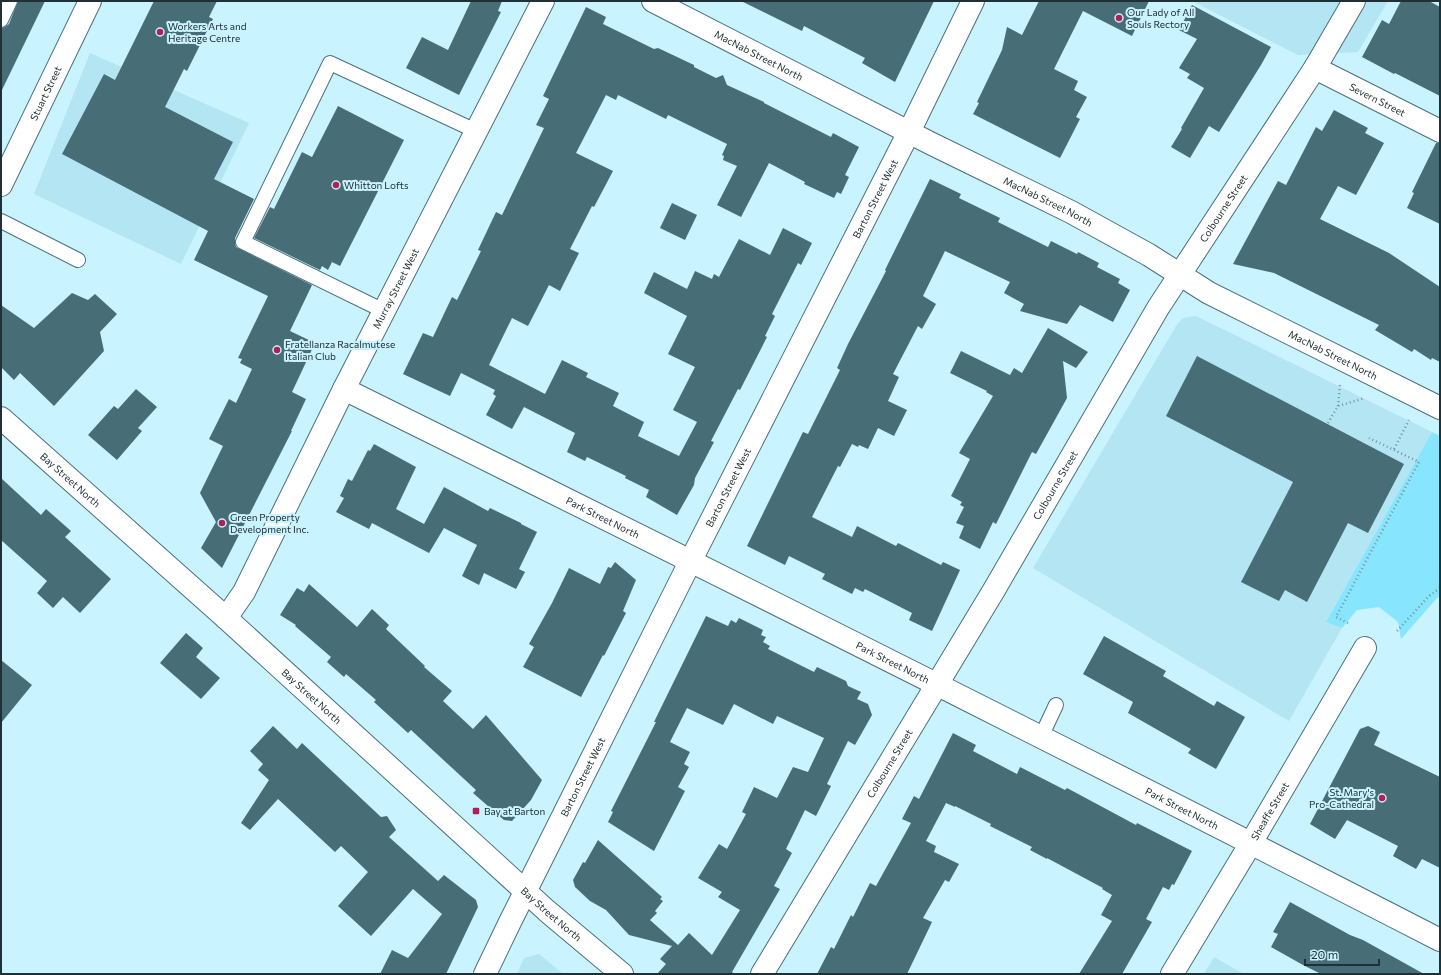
<svg xmlns="http://www.w3.org/2000/svg" width="1441" height="975" viewBox="0 0 1441 975" font-family="Commissioner,sans-serif">
<style>
.built{fill:#b3e5f3}
.green{fill:#87e6fd}
.building{fill:#476d76}
.lines{fill:none;stroke-linecap:round;stroke-linejoin:round}
.lane-casing{stroke:#4b717b;stroke-width:16}
.street-casing{stroke:#4b717b;stroke-width:24}
.secondary-casing{stroke:#4b717b;stroke-width:24}
.path{stroke:#76939b;stroke-width:2.5;stroke-dasharray:1 3;stroke-linecap:butt}
.lane{stroke:#fff;stroke-width:14}
.street{stroke:#fff;stroke-width:22}
.secondary{stroke:#fff;stroke-width:22}
.poi-dot{fill:#b02054;stroke:#c9f3ff;stroke-width:1.5}
.labels{text-anchor:middle;stroke-width:4;stroke-linejoin:round;paint-order:stroke}
.poi-label{font-size:10px;fill:#203034;stroke:#c9f3ff;text-anchor:start}
.street-label{font-size:10px;fill:#203034;stroke:#c9f3ff}
</style>
<rect width="100%" height="100%" fill="#c9f3ff"/>
<g class="built">
<path d="M 1192,1 L 1388,1 L 1358,52 L 1298,55 Z"/>
<path d="M 90,53 L 249,123 L 181,264 L 34,194 Z"/>
<path d="M 1196,316 L 1432,432 L 1326,622 L 1342,628 L 1289,721 L 1033,568 L 1176,326 L 1183,318 Z"/>
<path d="M 539,954 L 563,974 L 517,974 L 524,958 Z"/>
<path d="M 1214,957 L 1244,974 L 1204,974 Z"/>
</g>
<path class="green" d="M 1432,432 L 1440,436 L 1440,598 L 1438,597 L 1401,639 L 1398,622 L 1379,607 L 1357,610 L 1342,628 L 1326,622 Z"/>
<g class="building">
<path d="M 18,1 L 45,1 L 1,92 L 1,28 L 5,27 L 9,24 Z"/>
<path d="M 154,1 L 217,1 L 209,17 L 213,19 L 187,71 L 184,69 L 165,107 L 233,142 L 214,179 L 254,199 L 235,238 L 235,243 L 236,247 L 312,285 L 290,331 L 315,343 L 292,392 L 306,399 L 291,431 L 292,431 L 222,568 L 201,548 L 216,522 L 200,493 L 223,446 L 209,439 L 229,399 L 236,403 L 252,369 L 240,363 L 242,359 L 238,358 L 268,296 L 194,260 L 208,231 L 62,154 L 104,74 L 115,80 Z"/>
<path d="M 471,1 L 502,1 L 498,11 L 501,12 L 459,95 L 406,68 L 422,37 L 448,50 Z"/>
<path d="M 741,1 L 934,1 L 895,82 L 862,63 L 865,58 L 804,26 L 802,31 Z"/>
<path d="M 1039,1 L 1149,1 L 1132,36 L 1083,11 L 1054,69 L 1078,81 L 1074,90 L 1087,97 L 1076,117 L 1080,119 L 1060,158 L 973,114 L 979,103 L 977,102 L 1002,50 L 1007,27 L 1022,35 Z"/>
<path d="M 1401,1 L 1429,1 L 1440,7 L 1440,96 L 1395,73 L 1394,74 L 1362,57 L 1382,20 L 1389,24 Z"/>
<path d="M 1192,5 L 1271,47 L 1261,65 L 1219,132 L 1209,126 L 1190,158 L 1171,147 L 1182,129 L 1181,128 L 1204,88 L 1187,78 L 1190,74 L 1179,68 L 1197,39 L 1179,30 Z"/>
<path d="M 586,7 L 606,17 L 603,24 L 654,49 L 658,48 L 694,65 L 694,67 L 716,78 L 723,75 L 727,85 L 764,102 L 764,103 L 831,137 L 833,133 L 859,147 L 845,175 L 849,177 L 841,194 L 837,192 L 834,198 L 804,184 L 805,182 L 769,163 L 741,217 L 717,205 L 737,166 L 723,160 L 724,156 L 722,155 L 727,144 L 668,115 L 666,119 L 618,95 L 616,100 L 606,95 L 576,153 L 613,171 L 594,207 L 592,206 L 570,249 L 579,253 L 560,291 L 549,285 L 528,326 L 512,318 L 489,365 L 545,394 L 562,360 L 588,373 L 586,377 L 619,393 L 613,406 L 644,422 L 638,436 L 679,456 L 697,422 L 673,410 L 695,367 L 668,354 L 687,316 L 644,293 L 654,272 L 687,289 L 695,271 L 712,279 L 714,274 L 719,277 L 739,239 L 770,255 L 783,228 L 812,243 L 801,265 L 798,263 L 772,314 L 775,316 L 765,336 L 767,337 L 740,390 L 738,389 L 711,441 L 714,442 L 695,478 L 694,485 L 677,515 L 646,497 L 649,490 L 625,478 L 626,476 L 587,457 L 585,461 L 567,452 L 575,433 L 524,407 L 512,429 L 486,415 L 496,396 L 493,394 L 495,390 L 461,373 L 450,396 L 403,374 L 423,333 L 433,337 L 452,297 L 457,300 L 481,251 L 478,250 L 496,212 L 502,215 L 544,128 L 536,125 L 549,99 L 543,96 Z"/>
<path d="M 338,106 L 404,140 L 340,266 L 332,262 L 328,270 L 322,266 L 320,270 L 254,238 L 270,207 L 274,209 L 302,152 L 312,157 Z"/>
<path d="M 1334,110 L 1368,128 L 1365,133 L 1384,143 L 1356,195 L 1338,186 L 1320,219 L 1389,253 L 1440,287 L 1440,362 L 1432,358 L 1431,360 L 1414,349 L 1412,352 L 1375,330 L 1379,325 L 1274,273 L 1233,264 L 1278,181 L 1286,185 L 1316,127 L 1322,131 Z"/>
<path d="M 1436,143 L 1440,143 L 1440,224 L 1407,208 L 1414,193 L 1412,192 Z"/>
<path d="M 930,179 L 961,194 L 959,198 L 1000,218 L 998,222 L 1048,247 L 1051,241 L 1077,254 L 1078,252 L 1099,263 L 1097,267 L 1120,279 L 1118,283 L 1130,290 L 1113,322 L 1080,305 L 1067,324 L 1020,311 L 1024,304 L 1004,293 L 1010,282 L 945,251 L 923,296 L 936,304 L 922,329 L 918,326 L 893,374 L 899,377 L 888,401 L 907,410 L 894,436 L 878,428 L 868,449 L 859,445 L 858,447 L 852,444 L 840,467 L 838,466 L 812,517 L 852,537 L 857,526 L 896,546 L 898,543 L 941,565 L 943,562 L 960,570 L 932,631 L 909,620 L 912,613 L 865,589 L 863,592 L 855,588 L 852,594 L 822,579 L 825,574 L 789,556 L 785,565 L 747,546 L 803,432 L 808,434 L 840,370 L 837,368 L 848,344 L 886,271 L 885,270 Z"/>
<path d="M 672,203 L 697,215 L 685,240 L 660,228 Z"/>
<path d="M 72,293 L 88,300 L 95,294 L 117,314 L 100,332 L 104,351 L 54,406 L 20,373 L 14,380 L 1,367 L 1,305 L 34,328 Z"/>
<path d="M 1048,328 L 1088,352 L 1076,368 L 1063,361 L 1067,398 L 1036,454 L 1032,452 L 996,524 L 993,522 L 980,549 L 959,538 L 964,526 L 956,523 L 964,507 L 960,505 L 962,502 L 951,496 L 970,459 L 959,453 L 993,396 L 986,392 L 987,391 L 950,373 L 961,351 L 1010,375 L 1014,368 L 1022,373 Z"/>
<path d="M 1197,356 L 1404,464 L 1368,533 L 1348,523 L 1307,602 L 1285,590 L 1279,601 L 1241,582 L 1293,482 L 1166,416 Z"/>
<path d="M 136,389 L 157,407 L 138,428 L 142,431 L 117,460 L 88,435 L 114,406 L 118,409 Z"/>
<path d="M 374,444 L 416,467 L 396,509 L 424,524 L 444,487 L 488,511 L 490,508 L 521,523 L 521,524 L 537,532 L 519,569 L 525,572 L 516,589 L 484,573 L 479,585 L 462,576 L 477,545 L 444,528 L 429,553 L 372,523 L 369,529 L 336,512 L 344,498 L 340,496 L 348,479 L 352,481 L 368,450 L 370,451 Z"/>
<path d="M 1,478 L 41,515 L 46,509 L 71,531 L 65,537 L 111,579 L 80,613 L 63,597 L 53,608 L 37,593 L 47,581 L 1,540 Z"/>
<path d="M 615,562 L 636,580 L 623,611 L 626,613 L 604,656 L 603,655 L 581,697 L 523,667 L 534,647 L 529,644 L 552,603 L 569,568 L 600,584 L 608,567 L 611,568 Z"/>
<path d="M 309,584 L 357,627 L 372,609 L 389,625 L 386,629 L 425,666 L 424,667 L 452,691 L 443,701 L 473,729 L 486,715 L 542,780 L 531,800 L 512,821 L 504,820 L 473,793 L 476,790 L 411,730 L 408,733 L 374,702 L 376,700 L 346,674 L 344,677 L 327,662 L 331,657 L 295,626 L 296,625 L 280,615 L 297,588 L 304,592 Z"/>
<path d="M 706,616 L 728,626 L 731,620 L 736,623 L 739,618 L 763,630 L 761,635 L 766,637 L 763,642 L 770,646 L 768,649 L 814,672 L 817,667 L 846,681 L 848,686 L 861,692 L 857,699 L 868,704 L 872,715 L 855,745 L 848,741 L 827,784 L 831,786 L 816,816 L 805,810 L 786,849 L 792,853 L 774,886 L 780,889 L 732,972 L 734,974 L 657,974 L 666,964 L 660,959 L 672,946 L 629,935 L 606,910 L 590,901 L 575,887 L 573,880 L 583,862 L 585,863 L 598,840 L 662,897 L 660,899 L 663,901 L 655,911 L 657,913 L 650,920 L 678,945 L 689,933 L 712,955 L 740,910 L 718,897 L 722,892 L 698,878 L 719,844 L 727,849 L 746,814 L 742,812 L 754,787 L 777,798 L 793,767 L 808,772 L 824,738 L 777,716 L 773,724 L 734,704 L 723,725 L 687,708 L 670,742 L 690,752 L 684,764 L 689,767 L 678,787 L 685,791 L 654,851 L 608,822 L 613,812 L 611,811 L 656,722 L 654,722 Z"/>
<path d="M 186,633 L 203,648 L 196,657 L 220,678 L 201,699 L 160,663 Z"/>
<path d="M 1104,636 L 1166,671 L 1163,676 L 1214,706 L 1217,701 L 1245,717 L 1216,769 L 1188,753 L 1191,749 L 1128,713 L 1133,702 L 1083,674 Z"/>
<path d="M 1,660 L 32,685 L 1,723 Z"/>
<path d="M 273,726 L 297,749 L 302,743 L 381,817 L 387,816 L 396,830 L 389,837 L 438,881 L 444,875 L 476,900 L 478,907 L 446,974 L 380,974 L 392,950 L 408,958 L 442,914 L 413,889 L 371,936 L 338,906 L 368,872 L 341,846 L 335,852 L 278,799 L 250,830 L 241,823 L 269,780 L 258,770 L 263,764 L 250,751 Z"/>
<path d="M 1368,726 L 1380,732 L 1374,745 L 1440,777 L 1440,868 L 1422,859 L 1416,869 L 1393,856 L 1398,846 L 1347,820 L 1335,839 L 1310,824 L 1360,729 Z"/>
<path d="M 953,733 L 976,745 L 973,751 L 1017,774 L 1020,767 L 1065,790 L 1067,788 L 1136,825 L 1137,823 L 1192,851 L 1174,885 L 1172,884 L 1169,890 L 1163,887 L 1146,919 L 1152,922 L 1122,974 L 1079,974 L 1112,921 L 1101,915 L 1112,895 L 1102,889 L 1103,888 L 1047,858 L 1047,859 L 1030,850 L 1032,847 L 990,826 L 991,824 L 955,806 L 955,807 L 946,803 L 926,841 L 936,846 L 934,852 L 959,864 L 949,882 L 945,880 L 923,918 L 932,922 L 907,974 L 817,974 L 831,947 L 834,949 L 851,915 L 853,917 L 870,883 L 876,886 L 911,823 L 902,819 L 914,796 L 919,799 Z"/>
<path d="M 1290,902 L 1350,935 L 1363,940 L 1424,974 L 1321,974 L 1303,965 L 1271,947 L 1278,934 L 1273,932 Z"/>
</g>
<g class="lines">
<defs>
<g id="lane">
<path d="M 1,20 L 10,1"/>
<path d="M 1,221 L 78,260"/>
<path d="M 384,311 L 243,242 L 330,63 L 476,131"/>
<path d="M 1041,737 L 1056,705"/>
</g>
<g id="street">
<path id="s1" d="M 653,1 L 930,143 L 1071,212 L 1149,255 L 1209,293 L 1440,408"/>
<path id="s2" d="M 1315,68 L 1440,131"/>
<path id="s3" d="M 1,185 L 90,1"/>
<path id="s4" d="M 344,389 C 710,570 1076,753 1440,940"/>
<path id="s5" d="M 226,618 L 244,592 L 344,389 L 543,1"/>
<path id="s6" d="M 762,974 L 994,590 L 1158,308 L 1315,68 L 1354,1"/>
<path id="s7" d="M 1172,974 L 1251,843 L 1365,648"/>
</g>
<g id="secondary">
<path id="s8" d="M 1,418 L 226,618 L 547,911 L 622,974"/>
<path id="s9" d="M 485,974 L 510,922 L 691,560 L 909,132 L 973,1"/>
</g>
</defs>
<use href="#lane" class="lane-casing"/>
<use href="#street" class="street-casing"/>
<use href="#secondary" class="secondary-casing"/>
<g class="path">
<path d="M 1338,406 L 1340,385"/>
<path d="M 1328,423 L 1338,406 L 1365,398"/>
<path d="M 1394,449 L 1409,420"/>
<path d="M 1348,623 L 1336,617 L 1419,462 L 1369,438"/>
<path d="M 1397,631 L 1429,596 L 1440,588"/>
</g>
<use href="#lane" class="lane"/>
<use href="#street" class="street"/>
<use href="#secondary" class="secondary"/>
</g>
<g class="poi-dot">
<circle cx="1119" cy="18" r="4"/>
<circle cx="160" cy="32" r="4"/>
<circle cx="336" cy="185" r="4"/>
<circle cx="277" cy="350" r="4"/>
<circle cx="222" cy="523" r="4"/>
<circle cx="1382" cy="798" r="4"/>
<rect x="472" y="807" width="8" height="8" rx="2"/>
</g>
<g class="labels">
<g class="poi-label">
<text x="1127" y="16">Our Lady of All<tspan x="1127" dy="12">Souls Rectory</tspan></text>
<text x="168" y="30">Workers Arts and<tspan x="168" dy="12">Heritage Centre</tspan></text>
<text x="344" y="189">Whitton Lofts</text>
<text x="285" y="348">Fratellanza Racalmutese<tspan x="285" dy="12">Italian Club</tspan></text>
<text x="230" y="521">Green Property<tspan x="230" dy="12">Development Inc.</tspan></text>
<text x="1374" y="796" text-anchor="end">St. Mary's<tspan x="1374" dy="12">Pro-Cathedral</tspan></text>
<text x="484" y="815">Bay at Barton</text>
</g>
<g class="street-label">
<text dy="4" stroke="none"><textPath href="#s1" startOffset="119">MacNab Street North</textPath></text>
<text dy="4" stroke="none"><textPath href="#s3" startOffset="102">Stuart Street</textPath></text>
<text dy="4" stroke="none"><textPath href="#s2" startOffset="70">Severn Street</textPath></text>
<text dy="4" stroke="none"><textPath href="#s9" startOffset="868">Barton Street West</textPath></text>
<text dy="4" stroke="none"><textPath href="#s1" startOffset="443">MacNab Street North</textPath></text>
<text dy="4" stroke="none"><textPath href="#s6" startOffset="894">Colbourne Street</textPath></text>
<text dy="4" stroke="none"><textPath href="#s5" startOffset="371">Murray Street West</textPath></text>
<text dy="4" stroke="none"><textPath href="#s1" startOffset="767">MacNab Street North</textPath></text>
<text dy="4" stroke="none"><textPath href="#s8" startOffset="93">Bay Street North</textPath></text>
<text dy="4" stroke="none"><textPath href="#s6" startOffset="570">Colbourne Street</textPath></text>
<text dy="4" stroke="none"><textPath href="#s9" startOffset="544">Barton Street West</textPath></text>
<text dy="4" stroke="none"><textPath href="#s4" startOffset="289">Park Street North</textPath></text>
<text dy="4" stroke="none"><textPath href="#s4" startOffset="613">Park Street North</textPath></text>
<text dy="4" stroke="none"><textPath href="#s8" startOffset="417">Bay Street North</textPath></text>
<text dy="4" stroke="none"><textPath href="#s6" startOffset="246">Colbourne Street</textPath></text>
<text dy="4" stroke="none"><textPath href="#s9" startOffset="220">Barton Street West</textPath></text>
<text dy="4" stroke="none"><textPath href="#s4" startOffset="937">Park Street North</textPath></text>
<text dy="4" stroke="none"><textPath href="#s7" startOffset="190">Sheaffe Street</textPath></text>
<text dy="4" stroke="none"><textPath href="#s8" startOffset="741">Bay Street North</textPath></text>
</g>
</g>
<rect width="1441" height="975" fill="none" stroke="#203034" stroke-width="4"/>
<path d="M1305 959v6h74v-6" fill="none" stroke="#203034" stroke-width="2"/>
<text x="1311" y="959" font-size="12" fill="#203034" stroke="#c9f3ff" stroke-width="3" paint-order="stroke">20 m</text>
</svg>
